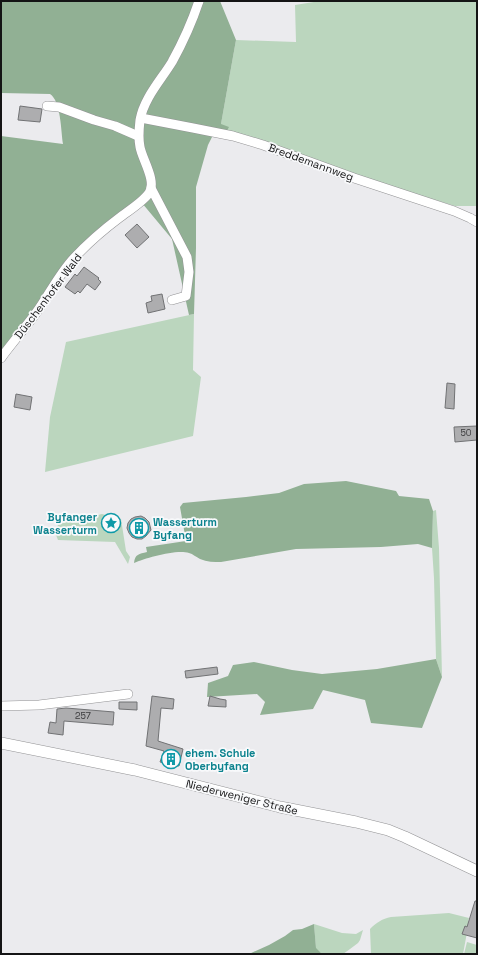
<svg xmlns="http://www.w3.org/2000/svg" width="478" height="955" viewBox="0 0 478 955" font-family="'Space Grotesk',sans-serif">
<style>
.green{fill:#bbd6be}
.forest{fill:#91b094}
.building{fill:#adadaf;stroke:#717274}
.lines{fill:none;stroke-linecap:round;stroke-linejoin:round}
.minor-casing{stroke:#939395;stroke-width:10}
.tertiary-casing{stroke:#939395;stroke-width:12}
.minor{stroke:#fff;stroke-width:9}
.tertiary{stroke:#fff;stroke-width:11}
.labels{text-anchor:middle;stroke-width:3.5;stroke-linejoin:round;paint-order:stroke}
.number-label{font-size:9px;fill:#3a3a3c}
.street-label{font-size:11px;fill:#141415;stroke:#f8f9fb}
.culture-label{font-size:11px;font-weight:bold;fill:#0d838f;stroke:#f8f9fb;text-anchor:start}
</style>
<rect width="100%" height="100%" fill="#ebebee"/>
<g class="green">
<path d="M 320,1 L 477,1 L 477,206 L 455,206 L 224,136 L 221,124 L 236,40 L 296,42 L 295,5 Z"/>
<path d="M 194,314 L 193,370 L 201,377 L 193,436 L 45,472 L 50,417 L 66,342 Z"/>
<path d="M 436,510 L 439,548 L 442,677 L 436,659 L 434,578 L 432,548 L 433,511 Z"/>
<path d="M 102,514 L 121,519 L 126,551 L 130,557 L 128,564 L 115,542 L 58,540 L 54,530 L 59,524 Z"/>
<path d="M 449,913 L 469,918 L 468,922 L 468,927 L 463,954 L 371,954 L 370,929 C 377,922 382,919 391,917 Z"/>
<path d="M 314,924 L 342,933 L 356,934 L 363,930 L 360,940 L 358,943 L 350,949 L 343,954 L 322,954 L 316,949 Z"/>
<path d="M 467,942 L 477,945 L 477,954 L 464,954 Z"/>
</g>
<g class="forest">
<path d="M 1,1 L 220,1 L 236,40 L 221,124 L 229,127 L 224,136 L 213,135 L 208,145 L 196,187 L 196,248 L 194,314 L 189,315 L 172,239 L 142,203 L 89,244 L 1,361 L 1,136 L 63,144 C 61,131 61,101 50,94 L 1,93 Z"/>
<path d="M 346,481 L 396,491 L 399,496 L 429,499 L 433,511 L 432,548 L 418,544 L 381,547 L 296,549 L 221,562 C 214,562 207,562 200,559 C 196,557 193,554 189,553 C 176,549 146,558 134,563 C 135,554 139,554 147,552 L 146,547 L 186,541 L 180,507 L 183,503 L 246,497 L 279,493 L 304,484 Z"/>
<path d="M 436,659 L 442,677 L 422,728 L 371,723 L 365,700 L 323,690 L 313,709 L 260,715 L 265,702 L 257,694 L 207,697 L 208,683 L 228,676 L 233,665 L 254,662 L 292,670 L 322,674 L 377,669 Z"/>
<path d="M 314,924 L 316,948 L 322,954 L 249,954 L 269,945 L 285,936 L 293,930 L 302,929 Z"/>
</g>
<g class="building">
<path d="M 20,106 L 42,109 L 40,122 L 18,120 Z"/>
<path d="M 137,224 L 149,237 L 137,248 L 125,235 Z"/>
<path d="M 84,267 L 99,278 L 98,279 L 101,282 L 95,290 L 87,284 L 80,293 L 78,291 L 75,294 L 65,287 L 75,274 L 77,276 Z"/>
<path d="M 162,294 L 165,309 L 148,313 L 146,303 L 152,301 L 151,296 Z"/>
<path d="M 447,383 L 455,384 L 454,409 L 445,408 Z"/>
<path d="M 16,394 L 32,397 L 30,410 L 14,407 Z"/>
<path d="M 477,426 L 477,440 L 455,442 L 454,427 Z"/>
<path d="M 141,516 L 145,518 L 149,522 L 151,530 L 146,536 L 142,539 L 137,539 L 132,537 L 129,533 L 127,528 L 128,523 L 131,519 L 135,517 Z"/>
<path d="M 217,667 L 218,674 L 186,678 L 185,671 Z"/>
<path d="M 152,696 L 174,699 L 173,709 L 161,708 L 158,741 L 183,749 L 179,766 L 160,762 L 164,751 L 146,746 Z"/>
<path d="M 210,696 L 220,699 L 226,700 L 226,707 L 208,706 Z"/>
<path d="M 119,702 L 137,702 L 137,710 L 119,709 Z"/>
<path d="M 66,708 L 114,712 L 113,725 L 64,721 L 63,735 L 48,733 L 50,722 L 56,723 L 57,709 Z"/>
<path d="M 475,901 L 477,901 L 477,938 L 462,934 L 465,926 L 467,927 Z"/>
</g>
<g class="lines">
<defs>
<g id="minor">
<path d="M 47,106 L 59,107 L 94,120 L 115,126 L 138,136"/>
<path d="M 141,118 L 193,128 L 233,136 L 263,145 L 354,178 L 454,211 L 470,218 L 477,222"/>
<path d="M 151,188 L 187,257 L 189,272 L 186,296 L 172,300"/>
<path d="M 1,358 C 12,343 25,328 36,313 C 49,295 59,274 74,258 C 88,243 103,230 119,218 C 128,211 143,202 149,193 C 157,181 142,159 140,147 C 138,138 139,129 140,120 C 144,98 161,80 172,62 C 183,42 192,22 199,1"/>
<path d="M 1,706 L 39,705 L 128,694"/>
</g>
<path id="tertiary" d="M 1,743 L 135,770 L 280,807 L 356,822 L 388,830 L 405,837 L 477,871"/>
</defs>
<use href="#minor" class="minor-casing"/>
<use href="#tertiary" class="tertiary-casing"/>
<use href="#minor" class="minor"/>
<use href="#tertiary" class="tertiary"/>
</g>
<defs>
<symbol id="sight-ring" viewBox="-11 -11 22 22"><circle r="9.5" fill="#f8f9fb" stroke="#0f9aa8" stroke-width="1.5"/><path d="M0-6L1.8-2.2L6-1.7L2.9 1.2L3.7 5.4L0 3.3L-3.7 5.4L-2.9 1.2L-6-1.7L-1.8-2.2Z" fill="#0f9aa8"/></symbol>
<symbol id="building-ring" viewBox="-11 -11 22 22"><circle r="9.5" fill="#f8f9fb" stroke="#0f9aa8" stroke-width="1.5"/><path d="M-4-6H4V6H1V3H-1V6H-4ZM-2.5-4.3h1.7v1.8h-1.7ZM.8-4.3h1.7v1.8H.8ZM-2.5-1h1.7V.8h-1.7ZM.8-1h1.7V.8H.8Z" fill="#0f9aa8"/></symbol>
</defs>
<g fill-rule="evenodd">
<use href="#sight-ring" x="100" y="512" width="22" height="22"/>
<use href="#building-ring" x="128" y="517" width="22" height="22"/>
<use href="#building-ring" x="160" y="748" width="22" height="22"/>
</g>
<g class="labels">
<g class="number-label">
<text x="466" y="436">50</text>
<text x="83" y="719">257</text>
</g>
<g class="street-label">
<text transform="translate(311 162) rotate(20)" y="4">Breddemannweg</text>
<text transform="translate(48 296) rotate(-53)" y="4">Düschenhofer Wald</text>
<text transform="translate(242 797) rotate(14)" y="4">Niederweniger Straße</text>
</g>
<g class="culture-label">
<text x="97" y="521" text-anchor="end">Byfanger<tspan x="97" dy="13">Wasserturm</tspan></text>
<text x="153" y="526">Wasserturm<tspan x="153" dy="13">Byfang</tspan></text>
<text x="185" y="757">ehem. Schule<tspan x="185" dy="13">Oberbyfang</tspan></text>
</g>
</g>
<rect width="478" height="955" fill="none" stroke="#141415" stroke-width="4"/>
</svg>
